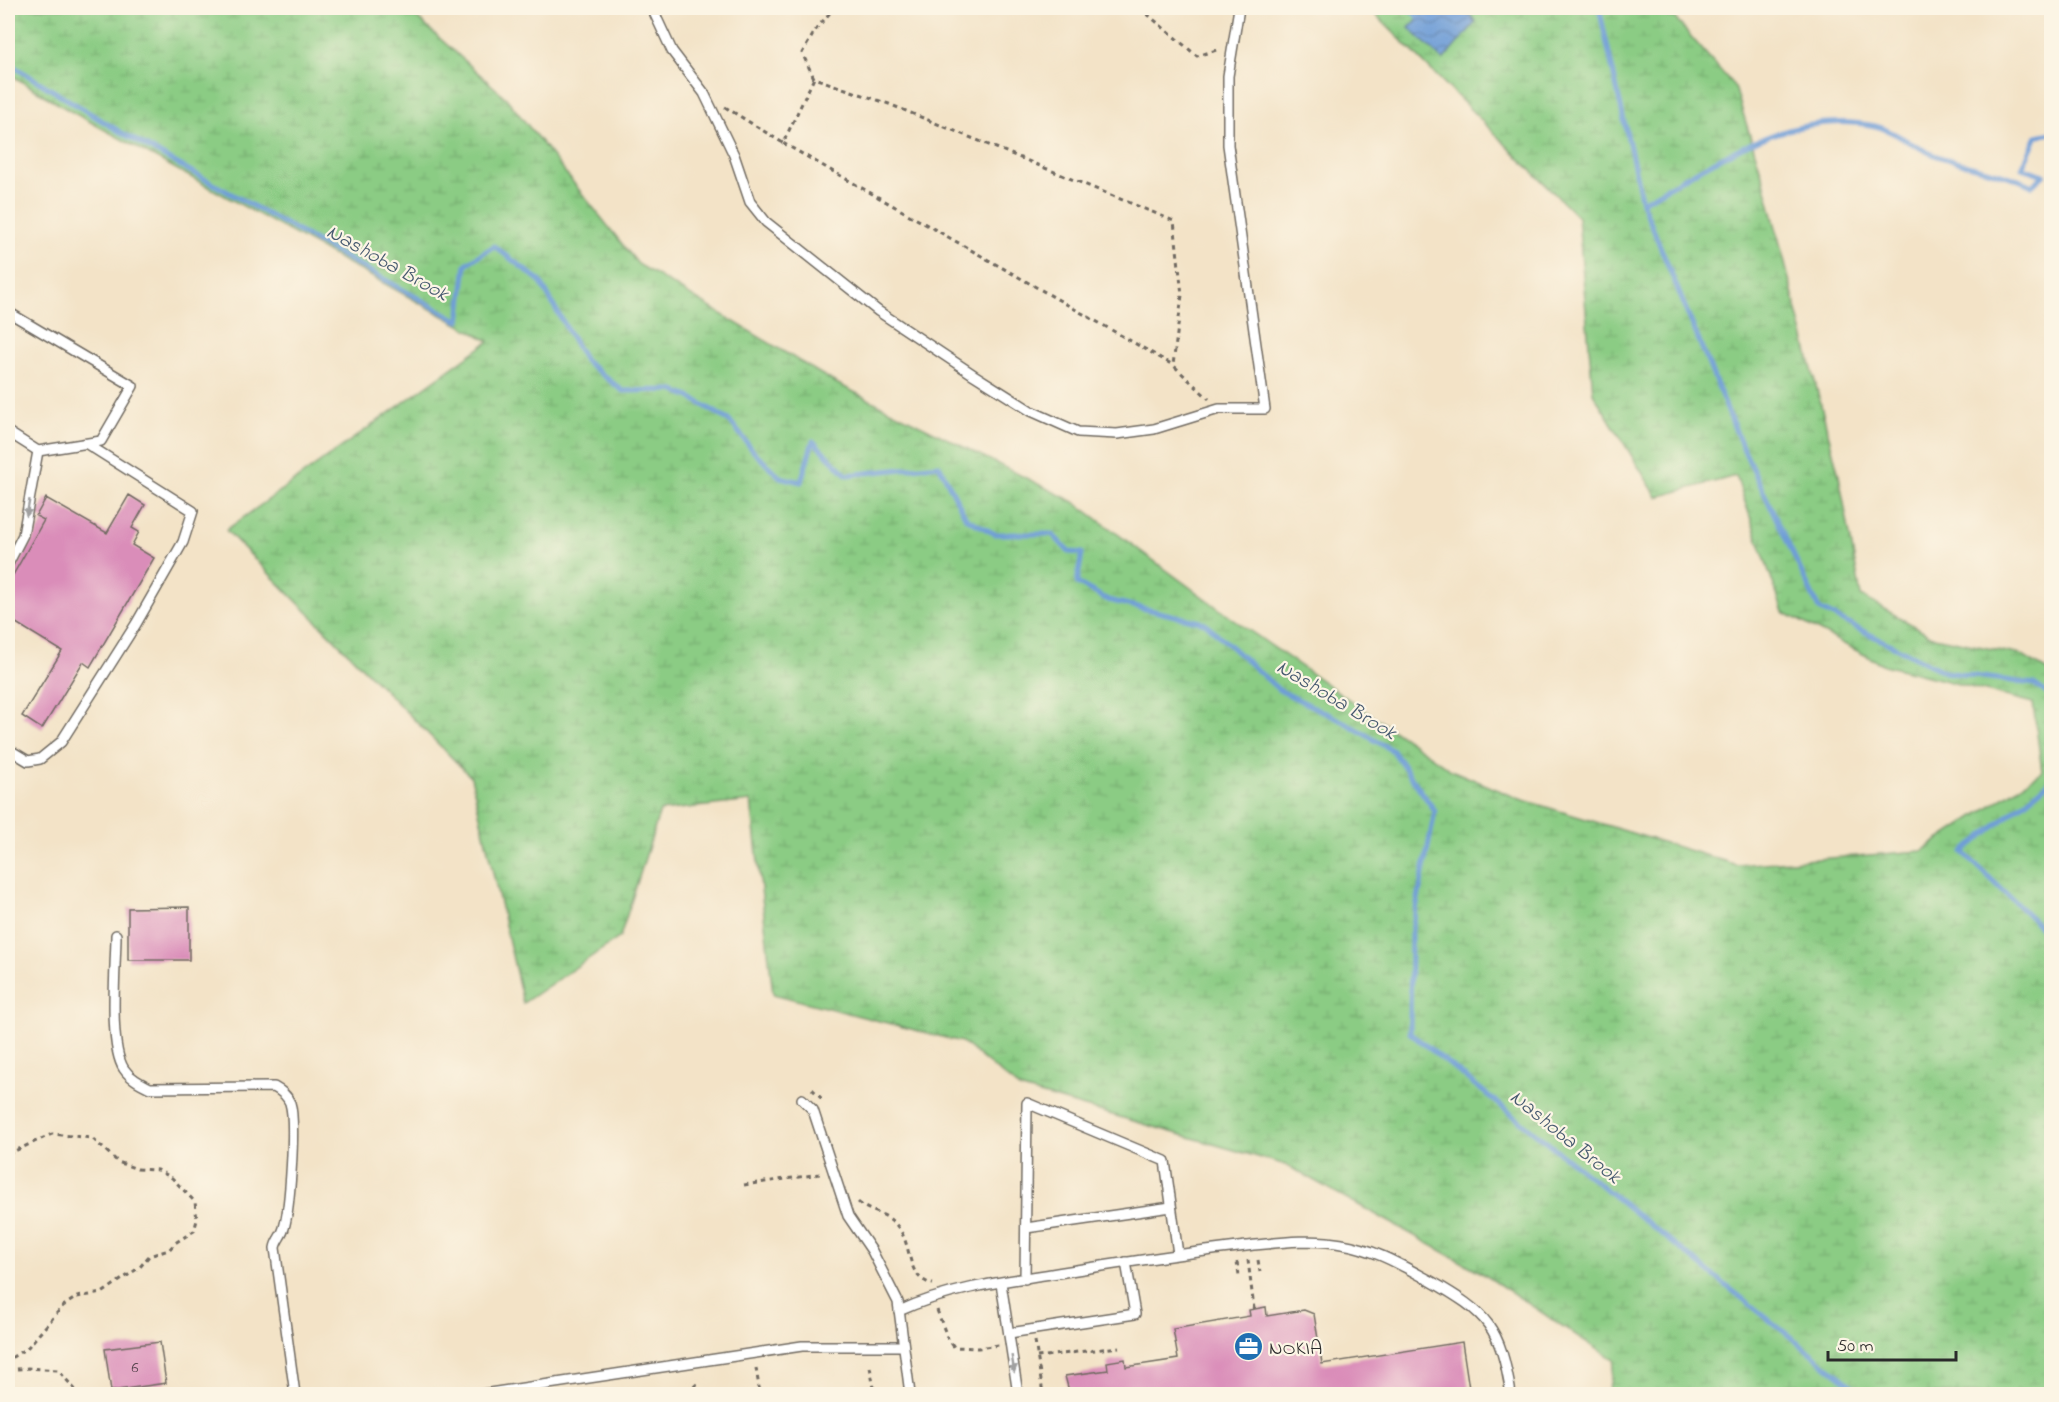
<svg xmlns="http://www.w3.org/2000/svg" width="2059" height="1402" viewBox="0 0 2059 1402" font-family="'Indie Flower',sans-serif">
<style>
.wetland{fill:url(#wetland-marsh);stroke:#5b7c58;stroke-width:1.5}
.water{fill:url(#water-waves);stroke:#4c6481;stroke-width:1.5}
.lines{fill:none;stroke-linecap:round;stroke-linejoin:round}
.stream{stroke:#6e9dd7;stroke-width:5}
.building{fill:#da8db9}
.lane-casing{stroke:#716b62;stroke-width:12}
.path{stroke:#716b62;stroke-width:3;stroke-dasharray:4.5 4.5;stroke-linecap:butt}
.lane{stroke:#fff;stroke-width:9}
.oneway{fill:#a0a0a0}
.labels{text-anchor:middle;stroke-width:4.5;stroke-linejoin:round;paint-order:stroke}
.number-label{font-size:16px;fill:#57444e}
.poi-label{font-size:20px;fill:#2b2b2b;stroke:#fcf5e5;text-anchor:start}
.water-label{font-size:21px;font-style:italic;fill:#465970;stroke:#fcf5e5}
</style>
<defs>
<pattern id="wetland-marsh" width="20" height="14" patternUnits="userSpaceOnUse" patternTransform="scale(1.5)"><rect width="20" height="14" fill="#8bcc84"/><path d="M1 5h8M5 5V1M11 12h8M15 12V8" fill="none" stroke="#78af72"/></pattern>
<pattern id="water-waves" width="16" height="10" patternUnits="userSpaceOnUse" patternTransform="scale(1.5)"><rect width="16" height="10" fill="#6e9dd7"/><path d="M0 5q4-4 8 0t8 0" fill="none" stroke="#5b80af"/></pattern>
</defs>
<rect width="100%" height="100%" fill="#fcf5e5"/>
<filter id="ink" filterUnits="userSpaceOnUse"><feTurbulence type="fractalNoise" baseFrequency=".0167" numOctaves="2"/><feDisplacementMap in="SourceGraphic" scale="12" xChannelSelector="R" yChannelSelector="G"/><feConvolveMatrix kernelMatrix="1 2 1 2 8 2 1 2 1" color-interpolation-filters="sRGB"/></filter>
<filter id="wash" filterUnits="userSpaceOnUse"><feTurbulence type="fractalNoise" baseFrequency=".008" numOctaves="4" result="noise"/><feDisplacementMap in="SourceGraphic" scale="24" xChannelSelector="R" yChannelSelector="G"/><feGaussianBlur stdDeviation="1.35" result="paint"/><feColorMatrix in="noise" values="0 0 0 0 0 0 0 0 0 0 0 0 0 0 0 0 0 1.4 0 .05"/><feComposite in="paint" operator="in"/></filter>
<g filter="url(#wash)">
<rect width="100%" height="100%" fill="#f3e3c7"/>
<path class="wetland" d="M 8,8 L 406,8 L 506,98 L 638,264 L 834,382 L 1074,502 L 1237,622 L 1451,770 L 1517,798 L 1737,865 L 1922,851 L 2042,772 L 2033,703 L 1884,665 L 1783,612 L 1736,476 L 1657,497 L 1593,393 L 1578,217 L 1369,8 L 1666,8 L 1735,87 L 1764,181 L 1839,476 L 1861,596 L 1934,637 L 2021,655 L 2051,673 L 2051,1394 L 1608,1394 L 1614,1360 L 1482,1273 L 1286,1165 L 1019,1088 L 962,1042 L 773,994 L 751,801 L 660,811 L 620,937 L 523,1003 L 471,777 L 226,530 L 489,341 L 65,108 L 8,73 Z"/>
<path class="water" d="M 1428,8 L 1464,8 L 1476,22 L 1443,60 L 1409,28 Z"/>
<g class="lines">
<g class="stream">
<path d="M 1408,8 L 1419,17"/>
<path d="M 1599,8 L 1642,202 L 1742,446 L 1819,609 L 1945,672 L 2034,684 L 2052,697"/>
<path d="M 8,63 L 122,133 L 459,321 L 466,264 L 494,246 L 540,281 L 585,361 L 623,391 L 672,390 L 690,397 L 730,421 L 754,452 L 780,477 L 801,482 L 813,441 L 847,475 L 939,465 L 966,518 L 995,534 L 1052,534 L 1069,552 L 1082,553 L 1077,583 L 1108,600 L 1205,623 L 1279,690 L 1346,723 L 1393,751 L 1435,811 L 1411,935 L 1410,1033 L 1862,1394"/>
<path d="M 1642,202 C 1715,162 1788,108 1875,126 C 1894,130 1917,149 1937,156 C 1968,167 2003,171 2032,186 L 2044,175 L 2022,168 L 2037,136 L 2052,133"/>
<path d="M 2052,780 L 1963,852 L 2052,938"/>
</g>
</g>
<g id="blocks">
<g class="building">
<path d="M 129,495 L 145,505 L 132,528 L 139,532 L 132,545 L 154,558 L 90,667 L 83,662 L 42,729 L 22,716 L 62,651 L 8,618 L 8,584 L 44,520 L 36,516 L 46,498 L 107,533 Z"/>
<path d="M 189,907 L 189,960 L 128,960 L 128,908 Z"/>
<path d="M 1266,1307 L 1267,1316 L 1304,1310 L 1314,1314 L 1322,1364 L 1462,1342 L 1470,1395 L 1070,1395 L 1065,1376 L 1108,1370 L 1107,1362 L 1125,1359 L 1126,1367 L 1178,1359 L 1173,1329 L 1250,1316 L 1249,1310 Z"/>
<path d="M 160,1342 L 166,1383 L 111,1391 L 105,1349 Z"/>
</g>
</g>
</g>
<g filter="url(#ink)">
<use href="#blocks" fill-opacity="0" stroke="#716b62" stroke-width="1.5"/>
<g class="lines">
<defs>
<g id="lane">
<path d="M 652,8 L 672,51 L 704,93 L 734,155 L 750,202 L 766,222 L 878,311 L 974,375 L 1031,411 L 1078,432 L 1117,434 L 1154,429 L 1219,409 L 1265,409 L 1228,145 L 1228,76 L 1239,8"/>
<path d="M 8,312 L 133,386 L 101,441 L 38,451 L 8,432"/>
<path d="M 8,564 L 23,535 L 38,451"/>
<path d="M 8,749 L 28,761 L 40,759 L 61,742 L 136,624 L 183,542 L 193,511 L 87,444"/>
<path d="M 116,935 C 116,966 108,1045 124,1069 C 130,1078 140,1083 150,1088 L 274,1087 C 281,1091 287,1095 290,1103 C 296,1121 290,1208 284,1228 C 282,1236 276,1240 275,1248 L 295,1394"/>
<path d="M 802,1099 L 813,1110 L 848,1216 L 872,1251 L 898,1302 L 910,1394"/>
<path d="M 1026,1228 L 1171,1207"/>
<path d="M 1025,1279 L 1027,1103 L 1165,1161 L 1178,1254"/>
<path d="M 1001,1283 L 1018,1394"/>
<path d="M 899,1311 C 958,1284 1025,1279 1089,1268 C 1141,1260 1193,1252 1246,1246 C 1276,1243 1312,1238 1342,1244 C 1374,1249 1401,1265 1429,1280 C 1489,1314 1500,1327 1511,1394"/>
<path d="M 1009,1333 L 1135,1314 L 1126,1262"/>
<path d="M 483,1394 L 802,1346 L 903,1346"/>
</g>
</defs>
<use href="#lane" class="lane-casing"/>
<g class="path">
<path d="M 1140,8 L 1197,56 L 1220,49"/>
<path d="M 814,78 L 802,53 L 817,28 L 834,8"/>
<path d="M 725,107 L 783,143 L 814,78 L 889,104 L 1174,221 L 1182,295 L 1173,365 L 1209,399"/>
<path d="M 783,143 L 1173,365"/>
<path d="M 812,1089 L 822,1099"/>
<path d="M 8,1154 L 52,1134 L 92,1138 L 118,1162 L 137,1169 L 158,1170 L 172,1178 L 195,1202 L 197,1220 L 194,1231 L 175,1243 L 169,1250 L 149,1256 L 140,1267 L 102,1293 L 77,1297 L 63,1306 L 28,1347 L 8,1360"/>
<path d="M 744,1185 L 820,1174"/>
<path d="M 858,1202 C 872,1215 887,1210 900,1230 C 913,1250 906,1278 933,1284"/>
<path d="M 1248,1260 L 1254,1309"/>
<path d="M 1258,1260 L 1260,1272"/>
<path d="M 1237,1262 L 1239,1276"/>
<path d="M 937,1310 L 947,1337 L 954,1347 L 978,1348 L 999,1345"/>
<path d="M 1035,1341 L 1043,1394"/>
<path d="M 1037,1357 L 1119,1347"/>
<path d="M 870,1367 L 875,1394"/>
<path d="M 756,1368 L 760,1394"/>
<path d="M 8,1370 L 28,1368 L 58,1370 L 79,1394"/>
<path d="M 689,1394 L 690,1390 L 697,1384"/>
<path d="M 1062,1394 L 1064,1390"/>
</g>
<use href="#lane" class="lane"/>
</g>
<defs><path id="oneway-solid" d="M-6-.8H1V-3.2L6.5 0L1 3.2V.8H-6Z" transform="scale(1.5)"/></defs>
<g class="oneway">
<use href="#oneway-solid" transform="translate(28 508) rotate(100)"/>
<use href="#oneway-solid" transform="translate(1013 1364) rotate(81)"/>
</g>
</g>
<defs>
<symbol id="office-disc" viewBox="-11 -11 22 22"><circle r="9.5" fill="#1f6fb2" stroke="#fcf5e5"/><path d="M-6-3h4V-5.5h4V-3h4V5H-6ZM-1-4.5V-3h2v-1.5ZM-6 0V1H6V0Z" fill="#fff"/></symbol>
</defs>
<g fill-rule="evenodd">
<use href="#office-disc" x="1232" y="1330" width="33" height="33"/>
</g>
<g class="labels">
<g class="number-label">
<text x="135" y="1372">6</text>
</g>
<g class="poi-label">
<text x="1269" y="1354">NOKIA</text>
</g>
<g class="water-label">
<text transform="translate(388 262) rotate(29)" y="7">Nashoba Brook</text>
<text transform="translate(1337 699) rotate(31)" y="7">Nashoba Brook</text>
<text transform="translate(1566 1136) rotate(39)" y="7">Nashoba Brook</text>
</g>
</g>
<rect width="2059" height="1402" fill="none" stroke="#fcf5e5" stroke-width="30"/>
<path d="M1828 1351v9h128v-9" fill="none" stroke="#2b2b2b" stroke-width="3"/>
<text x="1837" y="1351" font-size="18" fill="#2b2b2b" stroke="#fcf5e5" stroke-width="4.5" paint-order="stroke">50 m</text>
</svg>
